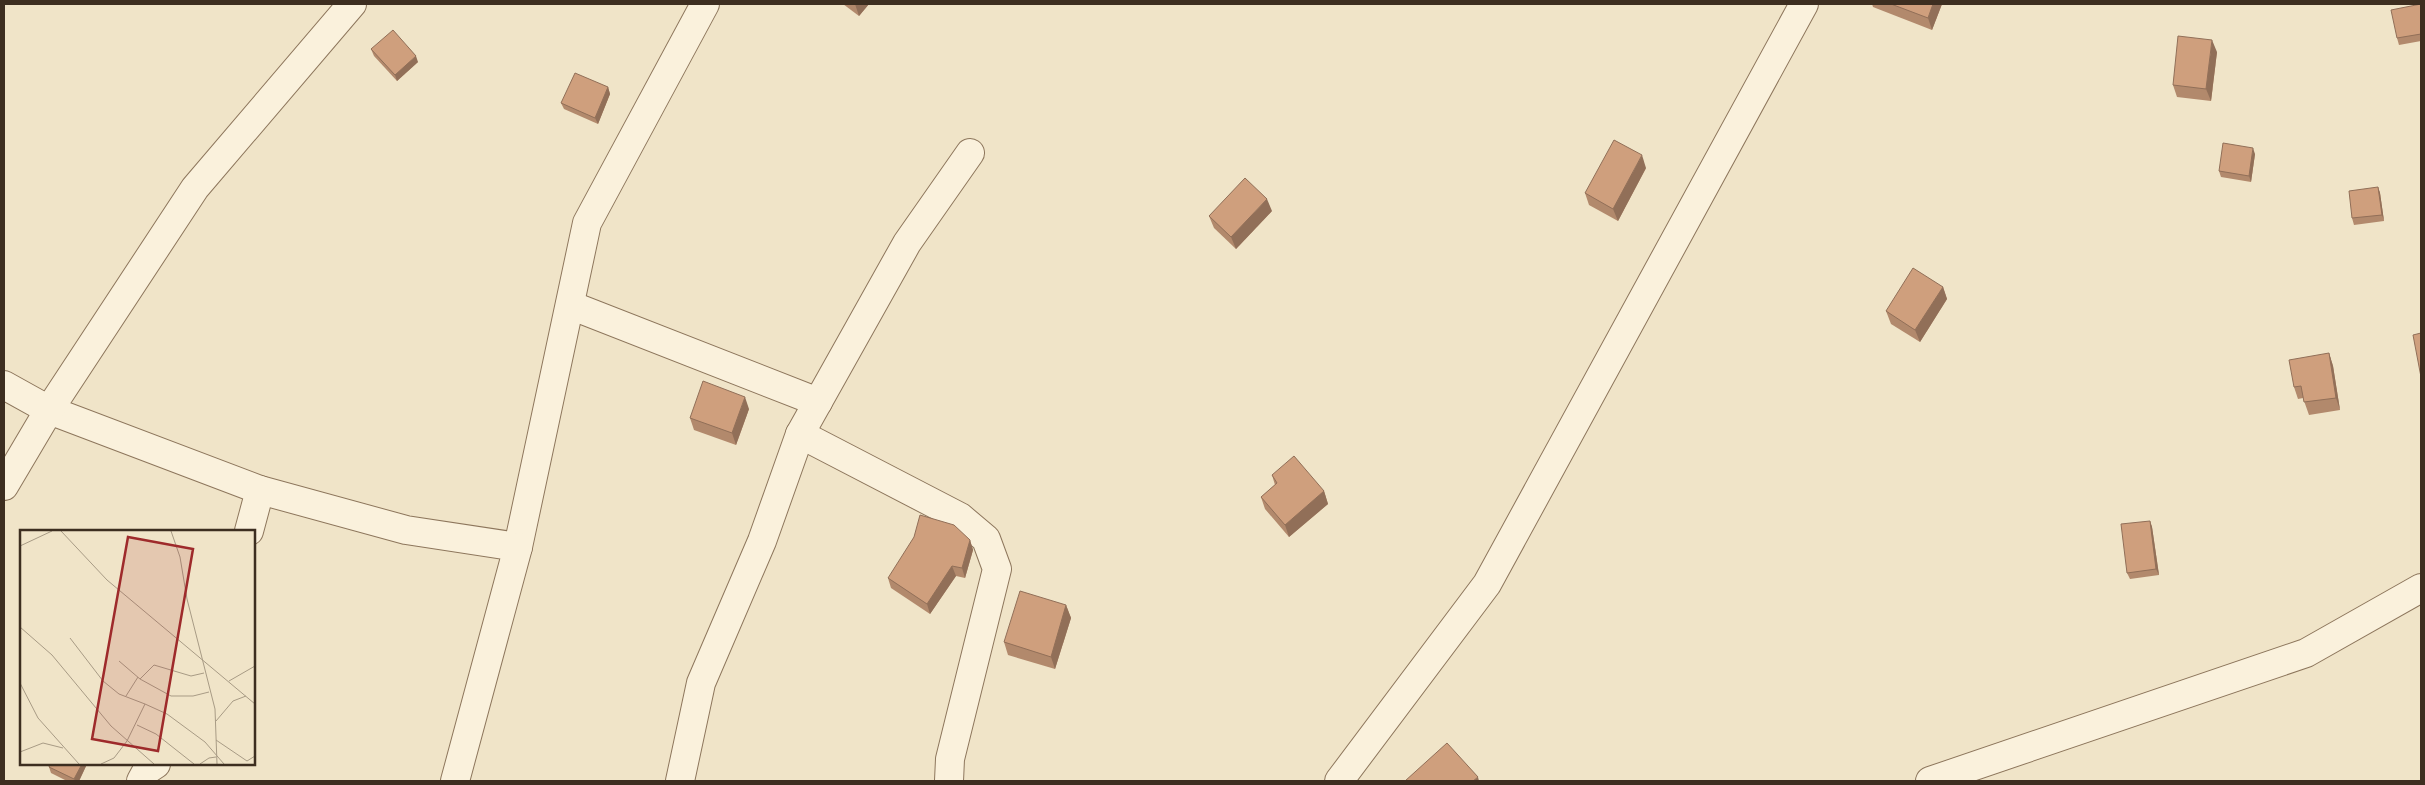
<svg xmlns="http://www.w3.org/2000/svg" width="2425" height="785" viewBox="0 0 2425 785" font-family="'Crimson Pro',serif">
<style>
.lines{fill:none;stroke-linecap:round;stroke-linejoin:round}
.minor-casing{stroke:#8d765c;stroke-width:30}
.minor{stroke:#faf1dc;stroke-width:28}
.wall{fill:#b2896c}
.shaded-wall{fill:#916f58}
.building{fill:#cf9f7d;stroke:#916f58}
.inset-road{fill:none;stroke:#a89b85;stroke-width:1}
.view{fill:#9e2a2b;fill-opacity:0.15;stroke:#9e2a2b;stroke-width:2.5}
.inset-edge{fill:none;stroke:#3d2e20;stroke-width:2.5}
</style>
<rect width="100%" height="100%" fill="#f0e4c8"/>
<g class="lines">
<defs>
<g id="minor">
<path d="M 570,305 L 818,402"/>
<path d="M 4,385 L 49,410 L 260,490 L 406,530 L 518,547 L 587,223 L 705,4"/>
<path d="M 800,434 L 960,517 L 986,539 L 997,569 L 950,759 L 949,781"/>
<path d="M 4,486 L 49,410 L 195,188 L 352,4"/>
<path d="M 249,531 L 260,490"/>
<path d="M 141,781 L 147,770 L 156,764"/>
<path d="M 455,781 L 518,547"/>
<path d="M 680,781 L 701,683 L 762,541 L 800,434 L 907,243 L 970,153"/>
<path d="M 1339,781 L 1487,584 L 1804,4"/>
<path d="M 1930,781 L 2306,653 L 2421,588"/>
</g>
</defs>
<use href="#minor" class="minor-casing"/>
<use href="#minor" class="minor"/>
</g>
<g class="wall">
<path d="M 843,4 L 869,4 L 859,16 Z"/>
<path d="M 1872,4 L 1942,4 L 1932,30 L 1873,7 Z"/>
<path d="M 2421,4 L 2421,41 L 2399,45 L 2397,38 Z"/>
<path d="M 371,49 L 418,62 L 397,81 L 374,56 Z"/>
<path d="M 2217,52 L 2211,101 L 2177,97 L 2173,85 Z"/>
<path d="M 608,87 L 610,94 L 598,124 L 564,109 L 561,103 Z"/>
<path d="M 2255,154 L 2251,182 L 2221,177 L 2219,171 Z"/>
<path d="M 1646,168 L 1618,221 L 1589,205 L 1585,193 Z"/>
<path d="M 2378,187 L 2380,193 L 2384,221 L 2354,225 L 2352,218 Z"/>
<path d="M 1272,211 L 1236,249 L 1214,228 L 1209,216 Z"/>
<path d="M 1943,287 L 1947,299 L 1920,342 L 1891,324 L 1886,311 Z"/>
<path d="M 2329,353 L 2333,366 L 2340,410 L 2309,415 L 2303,398 L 2298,399 L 2294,387 Z"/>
<path d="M 749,409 L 736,445 L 694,430 L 690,418 Z"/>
<path d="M 1272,475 L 1324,491 L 1328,504 L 1289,537 L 1265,509 L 1261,497 L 1275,485 Z"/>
<path d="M 2150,521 L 2152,527 L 2159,575 L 2130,579 L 2127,573 Z"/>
<path d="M 970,540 L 973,550 L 965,578 L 956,576 L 930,614 L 891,588 L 888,578 Z"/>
<path d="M 1066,605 L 1071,618 L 1055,669 L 1008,655 L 1004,642 Z"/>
<path d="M 50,764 L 87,764 L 79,781 L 67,781 L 51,773 L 49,767 Z"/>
</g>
<g class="shaded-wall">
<path d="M 855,4 L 869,4 L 859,16 Z"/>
<path d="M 1933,4 L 1942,4 L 1932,30 L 1928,18 Z"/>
<path d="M 2212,40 L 2217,52 L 2211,101 L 2206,89 Z"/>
<path d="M 416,56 L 418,62 L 397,81 L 395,75 Z"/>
<path d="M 608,87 L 610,94 L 598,124 L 595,118 Z"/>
<path d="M 2253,148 L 2255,154 L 2251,182 L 2249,176 Z"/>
<path d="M 1642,155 L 1646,168 L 1618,221 L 1613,209 Z"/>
<path d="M 2378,187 L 2380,193 L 2384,221 L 2382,215 Z"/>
<path d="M 1267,199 L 1272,211 L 1236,249 L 1231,237 Z"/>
<path d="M 1943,287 L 1947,299 L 1920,342 L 1915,330 Z"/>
<path d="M 2329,353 L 2333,366 L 2340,410 L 2336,398 Z"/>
<path d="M 745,397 L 749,409 L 736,445 L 732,433 Z"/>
<path d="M 1324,491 L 1328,504 L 1289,537 L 1285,525 Z"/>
<path d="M 2150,521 L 2152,527 L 2159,575 L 2156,569 Z"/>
<path d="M 970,540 L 973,550 L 965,578 L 962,568 Z"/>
<path d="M 952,566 L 956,576 L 930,614 L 927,604 Z"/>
<path d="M 1066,605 L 1071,618 L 1055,669 L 1051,657 Z"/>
<path d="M 82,764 L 87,764 L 79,781 L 75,781 L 74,779 Z"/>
<path d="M 1478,777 L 1479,781 L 1473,781 Z"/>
</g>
<g class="building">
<path d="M 1891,4 L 1933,4 L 1928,18 Z"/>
<path d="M 2421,4 L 2421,34 L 2397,38 L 2391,10 Z"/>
<path d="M 393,30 L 416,56 L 395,75 L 371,49 Z"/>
<path d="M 2178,36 L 2212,40 L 2206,89 L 2173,85 Z"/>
<path d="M 575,73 L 608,87 L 595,118 L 561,103 Z"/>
<path d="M 1614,140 L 1642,155 L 1613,209 L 1585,193 Z"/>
<path d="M 2223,143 L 2253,148 L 2249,176 L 2219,171 Z"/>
<path d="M 1245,178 L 1267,199 L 1231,237 L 1209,216 Z"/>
<path d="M 2378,187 L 2382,215 L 2352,218 L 2349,191 Z"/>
<path d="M 1913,268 L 1943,287 L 1915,330 L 1886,311 Z"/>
<path d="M 2421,333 L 2421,377 L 2413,335 Z"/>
<path d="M 2329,353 L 2336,398 L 2304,402 L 2301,386 L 2294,387 L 2289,360 Z"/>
<path d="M 703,381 L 745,397 L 732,433 L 690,418 Z"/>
<path d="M 1294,456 L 1324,491 L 1285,525 L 1261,497 L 1277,483 L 1272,475 Z"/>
<path d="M 920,515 L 954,525 L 970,540 L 962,568 L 952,566 L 927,604 L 888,578 L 914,537 Z"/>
<path d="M 2150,521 L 2156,569 L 2127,573 L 2121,524 Z"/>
<path d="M 1020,591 L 1066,605 L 1051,657 L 1004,642 Z"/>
<path d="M 1447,743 L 1478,777 L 1473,781 L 1405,781 Z"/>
<path d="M 50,764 L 82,764 L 74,779 L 49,767 Z"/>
</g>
<g transform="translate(20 530)">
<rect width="235" height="235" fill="#f0e4c8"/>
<path class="inset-road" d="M 41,1 L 87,50 L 235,174M 151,1 L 160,27 L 167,69 L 195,179 L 197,234M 0,16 L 32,1M 0,97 L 32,125 L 91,196 L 134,234M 50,108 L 83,151 L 99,164 L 125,174 L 107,211 L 94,228 L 81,234M 99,131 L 120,149 L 151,166 L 173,166 L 189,162M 120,149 L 134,135 L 171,146 L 184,143M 209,151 L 235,136M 0,153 L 18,188 L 59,234M 106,166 L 118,147M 125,174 L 147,184 L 185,212 L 204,234M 196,191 L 213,171 L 226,166M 117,195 L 136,204 L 174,234M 196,210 L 227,231 L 235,226M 0,222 L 23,213 L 43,218M 180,234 L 189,228 L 196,227"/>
<path class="view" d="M 108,7 L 173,19 L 138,221 L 72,209 Z"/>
<rect width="235" height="235" class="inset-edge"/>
</g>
<rect width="2425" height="785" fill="none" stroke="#3d2e20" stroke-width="10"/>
</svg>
